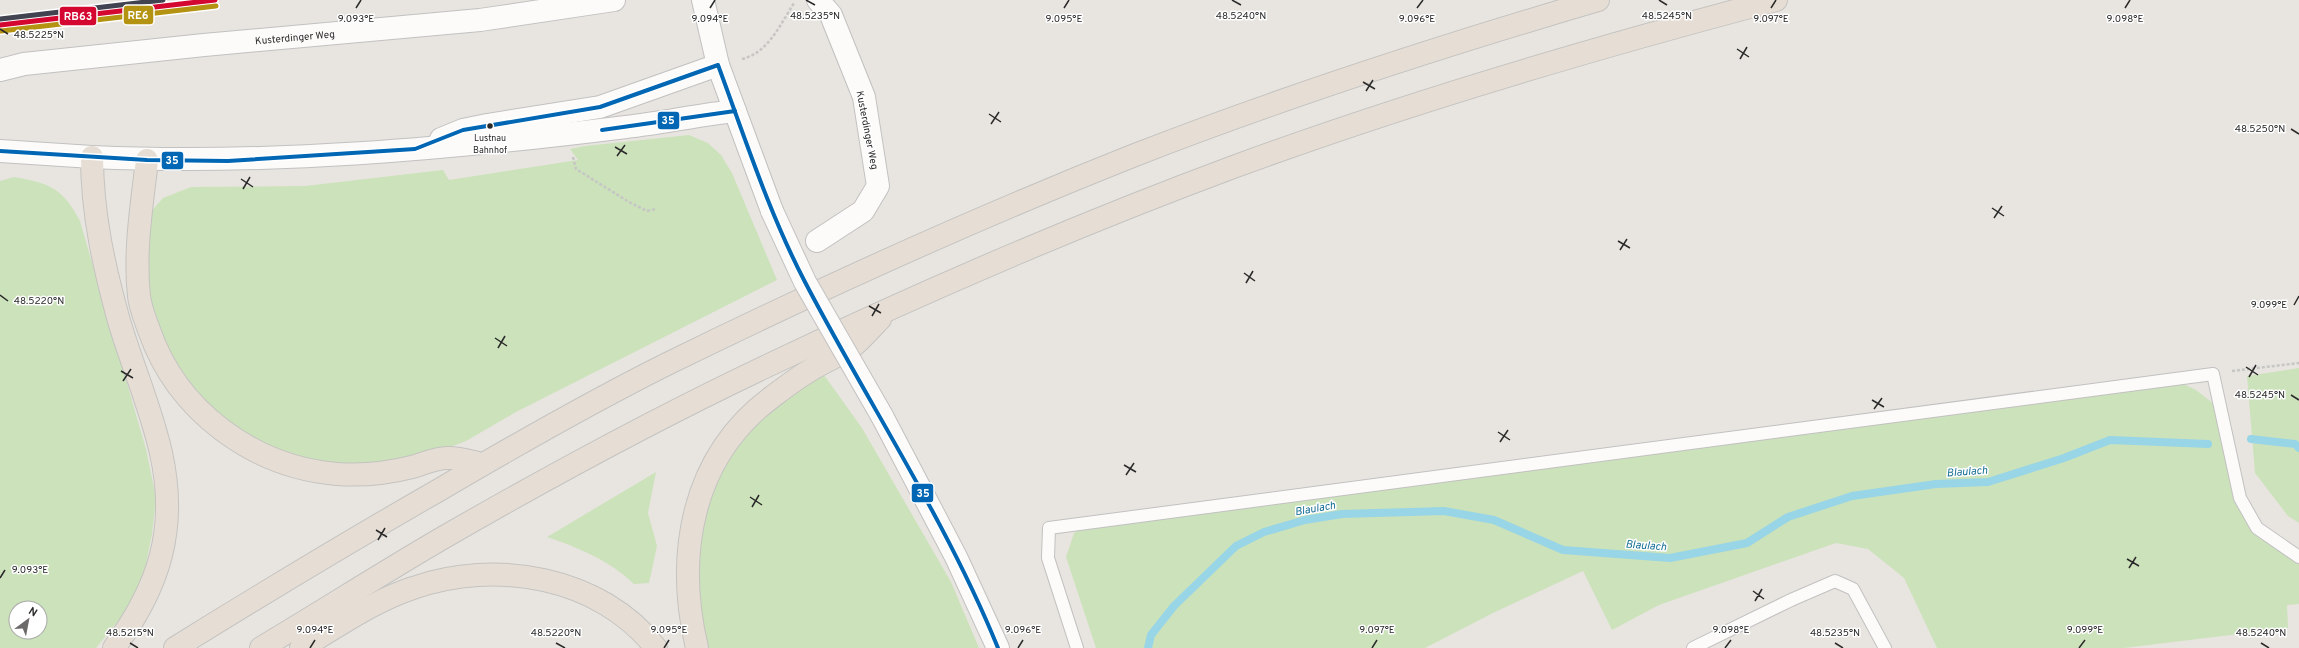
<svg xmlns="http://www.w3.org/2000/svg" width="2299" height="648" viewBox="0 0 2299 648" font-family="Overpass,sans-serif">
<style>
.green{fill:#cce2bb;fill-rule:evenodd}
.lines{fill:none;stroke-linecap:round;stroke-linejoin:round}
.stream{stroke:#98d5e6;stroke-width:8}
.service-casing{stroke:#c2c1c1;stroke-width:14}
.minor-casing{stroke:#c2c1c1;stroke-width:24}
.tertiary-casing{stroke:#c2c1c1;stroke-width:24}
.trunk-casing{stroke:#c4c3c1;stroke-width:24}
.path{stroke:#c6c6c5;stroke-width:2.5;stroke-dasharray:3 2;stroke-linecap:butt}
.service{stroke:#fcfbfa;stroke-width:12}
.minor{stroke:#fcfbfa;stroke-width:22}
.tertiary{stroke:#fcfbfa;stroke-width:22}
.trunk{stroke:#e6ded4;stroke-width:22}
.tertiary-bridge-casing{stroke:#c2c1c1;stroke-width:24;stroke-linecap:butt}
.tertiary-bridge{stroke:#fcfbfa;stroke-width:22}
.bus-1-casing{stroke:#fff;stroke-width:7}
.bus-1{stroke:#0166b3;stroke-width:4}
.rail-1-casing{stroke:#fff;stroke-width:8}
.rail-2-casing{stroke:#fff;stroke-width:8}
.rail-3-casing{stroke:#fff;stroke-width:8}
.rail-1{stroke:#d30730;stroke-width:5}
.rail-2{stroke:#b59312;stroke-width:5}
.rail-3{stroke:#424351;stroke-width:5}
.ticks{fill:none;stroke:#2a2a2a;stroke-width:1.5}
.bus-dot{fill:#2a2a2a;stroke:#fff;stroke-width:1.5}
.labels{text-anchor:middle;stroke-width:3;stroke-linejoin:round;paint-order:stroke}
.bus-label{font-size:9px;fill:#2a2a2a;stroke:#fff}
.street-label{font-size:10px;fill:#2a2a2a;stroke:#fff}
.water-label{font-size:11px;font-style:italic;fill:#146d95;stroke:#fff}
.ticks-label{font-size:10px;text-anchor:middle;fill:#2a2a2a;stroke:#fff;stroke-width:3;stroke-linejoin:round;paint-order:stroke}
.line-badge{stroke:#fff;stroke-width:1.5}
.badge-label{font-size:11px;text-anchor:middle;font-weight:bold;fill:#fff}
</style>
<rect width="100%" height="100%" fill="#e8e5e0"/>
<g class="green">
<path d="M 689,135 L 708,143 L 721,155 L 732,173 L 777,280 L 516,412 L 466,441 L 419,459 L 385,465 L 318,464 L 252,442 L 186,387 L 150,307 L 147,238 L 148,215 L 163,198 L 191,187 L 305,186 L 443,170 L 449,180 L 578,160 L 570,149 L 585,146 Z"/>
<path d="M 14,177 C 49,183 63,188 80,221 L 146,449 L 156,498 L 152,534 L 145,569 L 137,590 L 126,611 L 96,648 L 0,648 L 0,181 ZM 16,608 L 40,608 L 40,632 L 16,632 Z"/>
<path d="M 2299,368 L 2299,523 L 2288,516 L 2255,473 L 2247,376 Z"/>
<path d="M 824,375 L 862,428 L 951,582 L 979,648 L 708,648 C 700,609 694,570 701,530 C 712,466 765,402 824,375 Z"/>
<path d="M 2173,379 L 2196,390 L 2214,404 L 2240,498 L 2257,528 L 2299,557 L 2299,604 L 2287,605 L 2288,628 L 2124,648 L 1937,648 L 1904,578 L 1868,549 L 1836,543 L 1659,605 L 1612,630 L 1583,571 L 1495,612 L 1425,648 L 1096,648 L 1066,557 L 1074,533 L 1093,522 Z"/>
<path d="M 656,472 L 648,513 L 657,546 L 649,583 L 634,584 C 609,560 579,548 547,537 Z"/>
</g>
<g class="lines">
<g class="stream">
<path d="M 2251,439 L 2295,444 L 2299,448"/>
<path d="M 1148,648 L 1151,635 L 1174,606 L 1236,546 L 1264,532 L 1305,520 L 1342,514 L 1444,511 L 1494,520 L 1563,550 L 1670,558 L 1747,543 L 1788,517 L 1852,496 L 1936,484 L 1988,482 L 2064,458 L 2110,440 L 2208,444"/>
</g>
<defs>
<g id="service">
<path d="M 1077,648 L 1048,558 L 1049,528 L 2213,374 L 2240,498 L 2257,528 L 2299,557"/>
<path d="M 1693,648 L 1791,600 L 1835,581 L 1853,589 L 1885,648"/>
</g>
<g id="minor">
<path id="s1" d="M 0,70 L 24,64 L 204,45 L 480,20 L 614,0"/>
<path d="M 0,151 L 92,157"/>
<path d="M 817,241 L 863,211 L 878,186 L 864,97 L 831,15 L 818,0"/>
</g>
<g id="tertiary">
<path d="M 703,0 L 718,65 L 772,211"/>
<path d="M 441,139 L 463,130 L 487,125 L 600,107 L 718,65"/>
<path d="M 92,157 C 270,165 448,149 626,127 C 662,123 698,115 735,111"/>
<path d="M 882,416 L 956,557 L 998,648"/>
</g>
<g id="trunk">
<path d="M 92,157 C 92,213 104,267 119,321 C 132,365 151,408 161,453 C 178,529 159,587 114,648"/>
<path d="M 147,160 C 142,204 134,251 139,296 C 140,307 145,319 149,330 C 177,411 253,467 337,474 C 363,476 388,473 412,467 C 423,464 436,458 447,458 C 458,457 472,462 483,464"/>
<path d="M 175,648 C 262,594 350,541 439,490 C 514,446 589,403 667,364 C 820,289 976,218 1135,155 C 1286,96 1442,46 1598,0"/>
<path d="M 261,648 C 323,611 384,572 446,536 C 552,475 659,417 769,365 C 922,292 1077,225 1236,166 C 1413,101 1594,48 1776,0"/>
<path d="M 301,648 C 337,627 373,601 413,588 C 495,559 600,576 656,648"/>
<path d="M 697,648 C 675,555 691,457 772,397 C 784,388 797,378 809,371 C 823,362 839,356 852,347 C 862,339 871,328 880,319"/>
</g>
</defs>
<use href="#service" class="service-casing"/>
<use href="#minor" class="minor-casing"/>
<use href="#tertiary" class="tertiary-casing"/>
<use href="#trunk" class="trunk-casing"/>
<g class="path">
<path d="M 742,59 C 768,53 780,25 794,3"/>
<path d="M 573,157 L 576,169 L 629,202 L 647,211 L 656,209"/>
<path d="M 2232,371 L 2299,363"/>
</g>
<use href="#service" class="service"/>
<use href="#minor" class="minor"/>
<use href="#tertiary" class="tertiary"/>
<use href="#trunk" class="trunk"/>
<defs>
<path id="tertiary-bridge" d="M 772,211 L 805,282 L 882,416"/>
</defs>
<use href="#tertiary-bridge" class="tertiary-bridge-casing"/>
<use href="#tertiary-bridge" class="tertiary-bridge"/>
<defs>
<g id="bus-1">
<path d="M 602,130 L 735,111"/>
<path d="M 0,151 L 147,160 L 228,161 L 415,149 L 463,130 L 600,107 L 718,65 C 745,138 769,213 805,282 C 869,405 946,520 998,648"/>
</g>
</defs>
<use href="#bus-1" class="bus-1-casing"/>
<use href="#bus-1" class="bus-1"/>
<defs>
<path id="rail-1" d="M 0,25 L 215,0"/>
<path id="rail-2" d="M 1,31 L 216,6"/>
<path id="rail-3" d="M 0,19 L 163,0"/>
</defs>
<use href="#rail-1" class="rail-1-casing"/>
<use href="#rail-2" class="rail-2-casing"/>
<use href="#rail-3" class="rail-3-casing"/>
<use href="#rail-1" class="rail-1"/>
<use href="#rail-2" class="rail-2"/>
<use href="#rail-3" class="rail-3"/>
</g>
<path class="ticks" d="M 806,0 L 815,5M 1232,0 L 1241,5M 1659,0 L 1667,5M 356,8 L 361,0M 710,8 L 715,0M 1064,8 L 1069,0M 1417,8 L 1423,0M 1771,8 L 1776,0M 2125,8 L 2130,0M 0,29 L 8,34M 1737,49 L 1749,57M 1740,59 L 1747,47M 1363,82 L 1375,89M 1366,91 L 1373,80M 989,114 L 1001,122M 991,124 L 999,112M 2291,129 L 2299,134M 615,147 L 627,154M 617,156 L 625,145M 241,179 L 253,187M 243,189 L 250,177M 1992,208 L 2004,216M 1994,218 L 2002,206M 1618,241 L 1630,248M 1620,250 L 1627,239M 1244,273 L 1255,281M 1246,283 L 1253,271M 0,295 L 8,301M 2294,305 L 2299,296M 869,306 L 881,313M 872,316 L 879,304M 495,338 L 507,346M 498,348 L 505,336M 2246,367 L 2258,375M 121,371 L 133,378M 2249,377 L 2256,365M 123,381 L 131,369M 2291,395 L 2299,400M 1872,400 L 1884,407M 1874,409 L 1882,398M 1498,432 L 1510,440M 1500,442 L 1508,430M 1124,465 L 1136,472M 1126,475 L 1134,463M 750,497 L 762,505M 752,507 L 759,495M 376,530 L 387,537M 378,540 L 385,528M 2127,559 L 2139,566M 2129,568 L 2136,557M 0,578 L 5,570M 1753,591 L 1764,599M 1755,601 L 1762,589M 130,643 L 138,648M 556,643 L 565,648M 1835,643 L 1843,648M 2261,643 L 2269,648M 310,648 L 315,640M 664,648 L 669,640M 1018,648 L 1023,640M 1372,648 L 1377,640M 1725,648 L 1731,640M 2079,648 L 2085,640"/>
<circle class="bus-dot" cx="490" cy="126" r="3.5"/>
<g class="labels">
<g class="bus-label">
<text x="490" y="141">Lustnau<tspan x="490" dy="12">Bahnhof</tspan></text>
</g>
<g class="street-label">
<text dy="4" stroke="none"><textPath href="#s1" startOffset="297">Kusterdinger Weg</textPath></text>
<text transform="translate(868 130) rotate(79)" y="4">Kusterdinger Weg</text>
</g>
<g class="water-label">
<text transform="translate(1967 471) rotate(-4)" y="4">Blaulach</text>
<text transform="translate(1315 508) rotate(-10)" y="4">Blaulach</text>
<text transform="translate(1646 545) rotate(4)" y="4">Blaulach</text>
</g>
</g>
<g class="ticks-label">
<text x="815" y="19">48.5235°N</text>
<text x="1241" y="19">48.5240°N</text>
<text x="1667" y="19">48.5245°N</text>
<text x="1417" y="22">9.096°E</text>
<text x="1771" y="22">9.097°E</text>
<text x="356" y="22">9.093°E</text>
<text x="710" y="22">9.094°E</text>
<text x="1064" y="22">9.095°E</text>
<text x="2125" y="22">9.098°E</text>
<text x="39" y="38">48.5225°N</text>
<text x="2260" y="132">48.5250°N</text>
<text x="39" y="304">48.5220°N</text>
<text x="2269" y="308">9.099°E</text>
<text x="2260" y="398">48.5245°N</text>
<text x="30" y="573">9.093°E</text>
<text x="315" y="633">9.094°E</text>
<text x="669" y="633">9.095°E</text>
<text x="1023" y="633">9.096°E</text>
<text x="1377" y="633">9.097°E</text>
<text x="1731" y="633">9.098°E</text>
<text x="2085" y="633">9.099°E</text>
<text x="130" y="636">48.5215°N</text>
<text x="556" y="636">48.5220°N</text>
<text x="1835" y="636">48.5235°N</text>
<text x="2261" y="636">48.5240°N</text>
</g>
<g class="line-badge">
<rect x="123" y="5" width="31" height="20" rx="4" fill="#b59312"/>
<rect x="59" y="6" width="38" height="20" rx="4" fill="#d30730"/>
<rect x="657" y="111" width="23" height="19" rx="4" fill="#0166b3"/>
<rect x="161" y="151" width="23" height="19" rx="4" fill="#0166b3"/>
<rect x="911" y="483" width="23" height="20" rx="4" fill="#0166b3"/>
</g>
<g class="badge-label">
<text x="138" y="19">RE6</text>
<text x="78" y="20">RB63</text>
<text x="668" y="124">35</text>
<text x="172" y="164">35</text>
<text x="923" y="497">35</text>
</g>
<g transform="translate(28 620) rotate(32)"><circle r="19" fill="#ffffff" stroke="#aaaaaa"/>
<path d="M0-3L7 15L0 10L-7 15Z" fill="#6c6b6a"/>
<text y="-6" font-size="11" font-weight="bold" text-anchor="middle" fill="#2a2a2a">N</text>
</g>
</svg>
